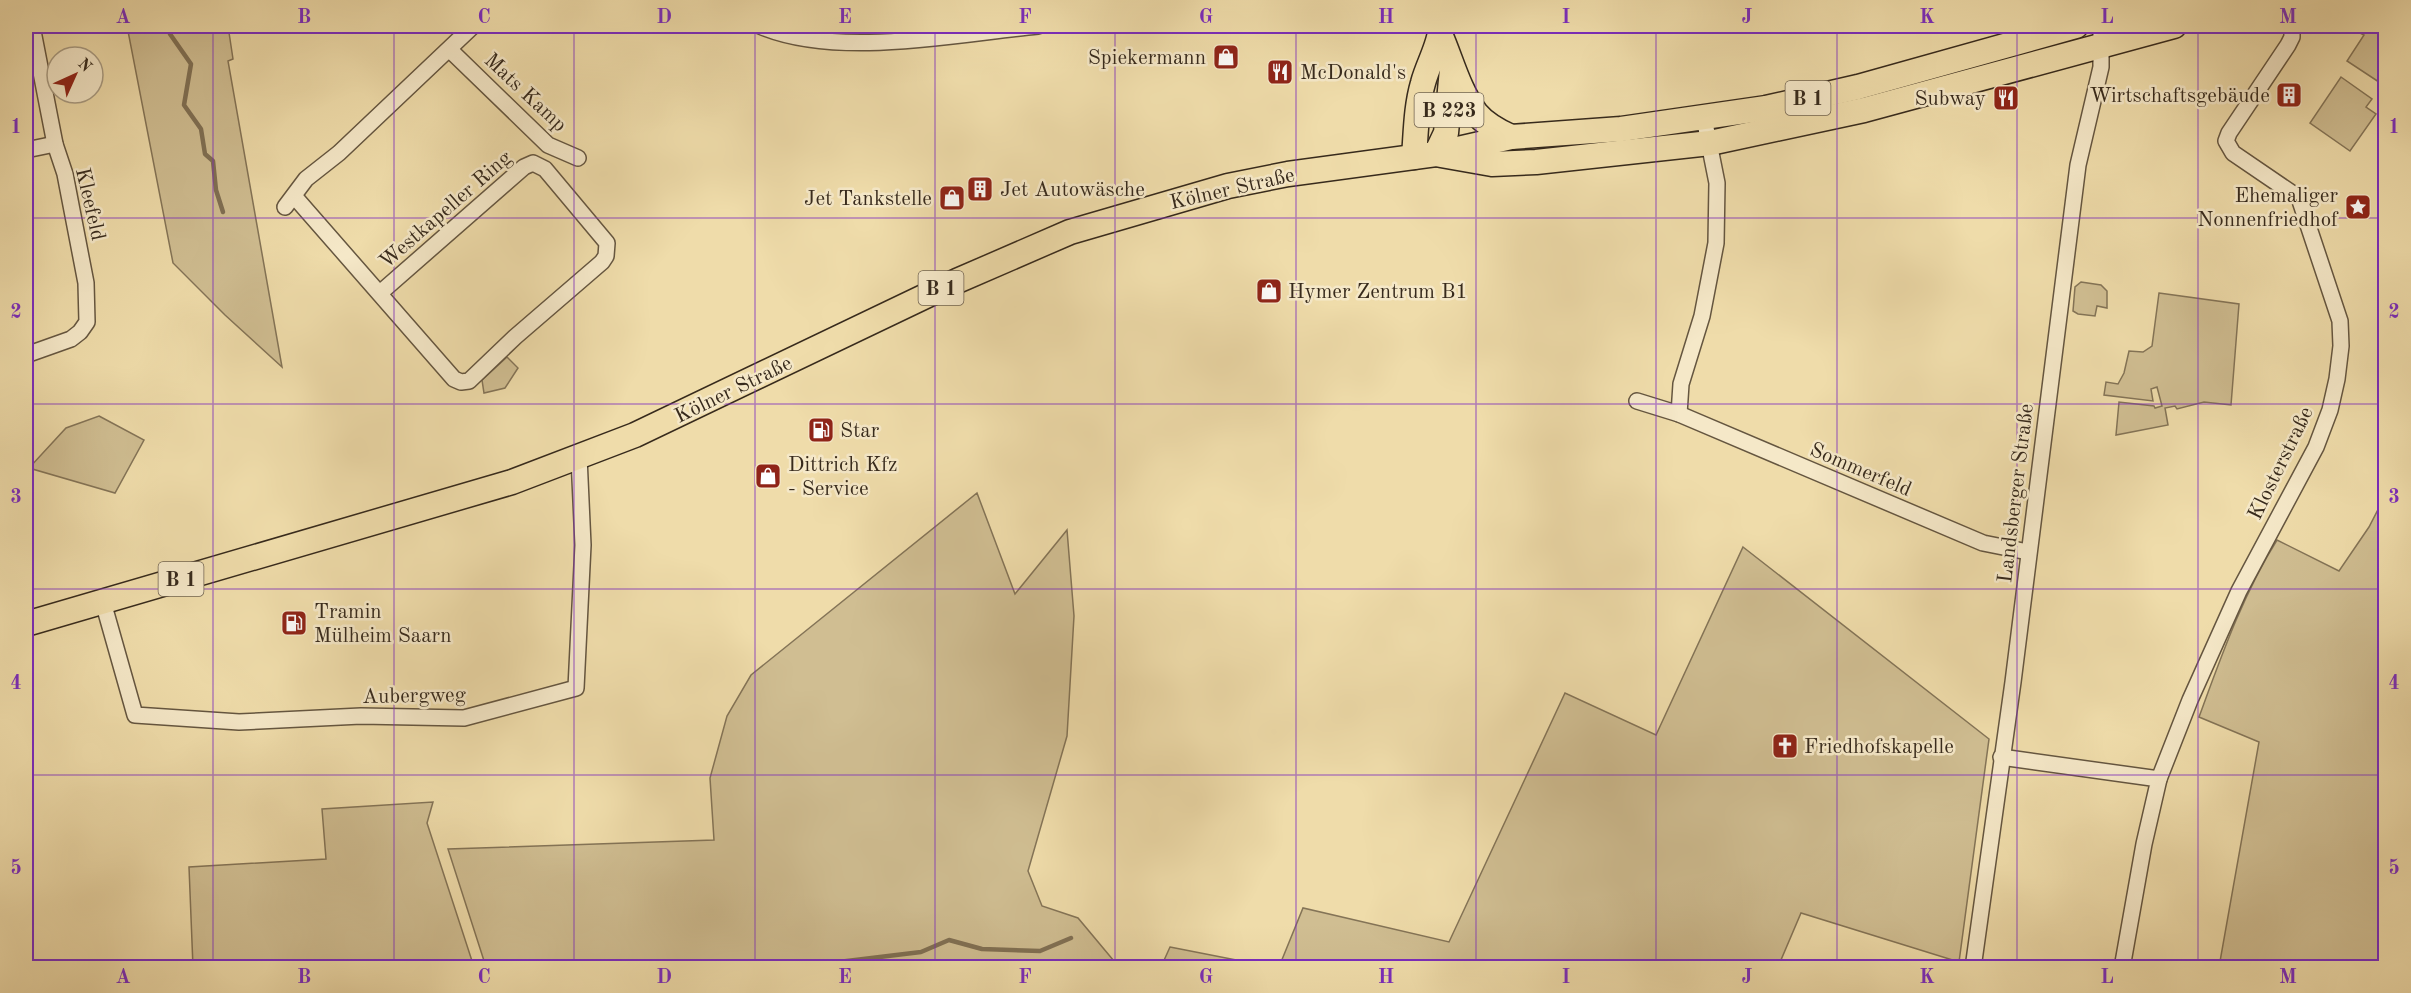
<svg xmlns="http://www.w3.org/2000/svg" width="2411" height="993" viewBox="0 0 2411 993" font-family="'Old Standard TT',serif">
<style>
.green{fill:#d0be92;stroke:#847457;stroke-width:1.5}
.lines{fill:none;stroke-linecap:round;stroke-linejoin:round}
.stream{stroke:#807054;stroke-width:4.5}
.street-casing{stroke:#655640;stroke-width:18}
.primary-casing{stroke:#372a1c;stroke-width:27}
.street{stroke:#f5e8c8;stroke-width:15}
.primary{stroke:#efdcaa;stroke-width:24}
.grid{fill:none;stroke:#7b2cbf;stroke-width:1.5;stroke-opacity:0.55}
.labels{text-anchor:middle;stroke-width:5;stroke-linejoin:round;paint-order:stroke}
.shield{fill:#f5e8c8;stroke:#706350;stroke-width:1.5}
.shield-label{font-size:20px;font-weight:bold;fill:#372a1c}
.poi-label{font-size:21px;fill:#372a1c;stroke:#f5e8c8;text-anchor:start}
.street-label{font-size:21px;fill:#372a1c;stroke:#f5e8c8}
.neatline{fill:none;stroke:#7b2cbf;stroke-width:2}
.grid-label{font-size:20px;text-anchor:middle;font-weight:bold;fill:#7b2cbf}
</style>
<rect width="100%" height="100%" fill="#efdcaa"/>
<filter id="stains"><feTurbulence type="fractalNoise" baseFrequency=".00333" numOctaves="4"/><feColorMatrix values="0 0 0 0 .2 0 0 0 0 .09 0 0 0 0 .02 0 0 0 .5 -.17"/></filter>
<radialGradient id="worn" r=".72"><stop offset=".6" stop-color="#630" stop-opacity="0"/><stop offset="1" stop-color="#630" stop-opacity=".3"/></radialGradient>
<g class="green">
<path d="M 127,26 L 228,26 L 233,59 L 228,61 L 282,367 L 225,315 L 173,263 Z"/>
<path d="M 2350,28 L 2385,32 L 2385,86 L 2347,61 L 2364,35 Z"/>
<path d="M 2341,77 L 2372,99 L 2366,107 L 2376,114 L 2350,151 L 2310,123 Z"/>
<path d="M 2081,282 L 2101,285 L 2107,291 L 2107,308 L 2097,306 L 2095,316 L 2078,314 L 2073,311 L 2075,287 Z"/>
<path d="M 2159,293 L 2239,304 L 2231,405 L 2204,402 L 2177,409 L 2175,406 L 2165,408 L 2168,425 L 2116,435 L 2119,402 L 2154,406 L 2155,408 L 2162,406 L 2157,387 L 2151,389 L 2153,401 L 2104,395 L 2106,382 L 2118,384 L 2124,373 L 2129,351 L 2143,352 L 2152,346 Z"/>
<path d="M 507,357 L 518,368 L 505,388 L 484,393 L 482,380 Z"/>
<path d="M 99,416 L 144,440 L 115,493 L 29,468 L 66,428 Z"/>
<path d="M 977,493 L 1015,594 L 1067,530 L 1074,616 L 1067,736 L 1028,871 L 1042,906 L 1078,918 L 1119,967 L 486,967 L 448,849 L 714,840 L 710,778 L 727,716 L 751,675 Z"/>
<path d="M 2385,496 L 2385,967 L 2219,967 L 2259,742 L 2199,717 C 2221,657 2243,594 2277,540 L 2339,571 L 2369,527 Z"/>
<path d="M 1743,547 L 1989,739 L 1959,962 L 1801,913 L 1778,967 L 1279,967 L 1303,908 L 1449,942 L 1565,693 L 1656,735 Z"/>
<path d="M 433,802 L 427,823 L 474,967 L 193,967 L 189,867 L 326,859 L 322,809 Z"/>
<path d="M 1170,947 L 1272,967 L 1161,967 Z"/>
</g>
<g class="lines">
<g class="stream">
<path d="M 170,26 L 170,34 L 191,64 L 184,105 L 201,129 L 205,154 L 213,161 L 216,190 L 223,212"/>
<path d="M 814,968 L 822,964 L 921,952 L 949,940 L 982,949 L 1040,951 L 1071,938"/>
</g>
<defs>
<g id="street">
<path d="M 760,26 C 837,59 956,34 1038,26"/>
<path d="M 450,50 L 548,145 L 578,158"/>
<path d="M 26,150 L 55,144"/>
<path d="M 294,196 L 454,379 L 461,382 L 469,381 L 515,337 L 602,262 L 606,256 L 607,243 L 545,169 L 533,163 L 524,167 L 380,293"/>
<path d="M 285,207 L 306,179 L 339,153 L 473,26"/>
<path d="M 26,355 L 71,339 L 80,332 L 87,322 L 86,283 L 65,174 L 55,144 L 32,26"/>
<path d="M 1637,401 L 1679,414 L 1983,543 L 2028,552"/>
<path d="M 1679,414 L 1681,384 L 1702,316 L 1716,243 L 1717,183 L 1704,118"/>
<path d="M 103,602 L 135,715 L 239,722 L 361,716 L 464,718 L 576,688 L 583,545 L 579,457"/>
<path d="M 2001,757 L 2159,779 L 2144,844 L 2122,968"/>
<path d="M 2159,779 L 2190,700 L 2239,591 L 2316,447 L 2330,410 L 2337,379 L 2341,346 L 2340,321 L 2299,198 L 2233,153 L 2226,141 L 2229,133 L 2288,45 L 2292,37 L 2292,26"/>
<path d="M 1973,968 L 2013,682 L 2078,165 L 2101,67 L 2101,26"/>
</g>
<g id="primary">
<path d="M 1440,34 C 1451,59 1459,91 1476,113 C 1485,124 1498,131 1511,137"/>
<path d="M 1436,154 L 1446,133 L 1452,69"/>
<path d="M 1441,155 L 1492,164 L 1536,162 L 1710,143 L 1864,110 L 2174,26"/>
<path d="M 1414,157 C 1416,132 1416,107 1423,83 C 1428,64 1440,45 1441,26"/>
<path d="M 26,624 L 512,482 L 635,435 L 957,281 L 1070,232 L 1228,186 L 1288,174 L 1436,154 L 1511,137 L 1621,129 L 1766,108 L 1858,87 L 2076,26"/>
</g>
</defs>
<use href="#street" class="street-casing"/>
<use href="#primary" class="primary-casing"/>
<use href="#street" class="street"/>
<use href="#primary" class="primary"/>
</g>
<path class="grid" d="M 213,26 L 213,968M 394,26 L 394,968M 574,26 L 574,968M 755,26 L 755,968M 935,26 L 935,968M 1115,26 L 1115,968M 1296,26 L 1296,968M 1476,26 L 1476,968M 1656,26 L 1656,968M 1837,26 L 1837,968M 2017,26 L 2017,968M 2198,26 L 2198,968M 26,218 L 2386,218M 26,404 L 2386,404M 26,589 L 2386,589M 26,775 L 2386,775"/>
<defs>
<symbol id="shop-square" viewBox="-11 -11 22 22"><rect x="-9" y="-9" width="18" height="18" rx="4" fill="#8f2418" stroke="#f5e8c8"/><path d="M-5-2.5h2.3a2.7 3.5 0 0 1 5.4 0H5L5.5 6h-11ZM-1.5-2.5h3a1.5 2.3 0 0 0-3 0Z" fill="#fff"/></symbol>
<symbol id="restaurant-square" viewBox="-11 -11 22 22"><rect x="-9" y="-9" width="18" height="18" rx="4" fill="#8f2418" stroke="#f5e8c8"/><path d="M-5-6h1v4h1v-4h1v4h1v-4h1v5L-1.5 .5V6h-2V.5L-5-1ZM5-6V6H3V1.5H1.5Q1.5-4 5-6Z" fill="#fff"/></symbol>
<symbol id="building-square" viewBox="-11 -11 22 22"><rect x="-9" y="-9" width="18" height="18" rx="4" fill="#8f2418" stroke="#f5e8c8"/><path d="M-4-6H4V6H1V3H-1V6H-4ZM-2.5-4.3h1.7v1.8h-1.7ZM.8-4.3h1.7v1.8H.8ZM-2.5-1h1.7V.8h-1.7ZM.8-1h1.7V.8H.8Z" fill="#fff"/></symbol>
<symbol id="sight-square" viewBox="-11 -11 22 22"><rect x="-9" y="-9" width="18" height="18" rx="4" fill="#8f2418" stroke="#f5e8c8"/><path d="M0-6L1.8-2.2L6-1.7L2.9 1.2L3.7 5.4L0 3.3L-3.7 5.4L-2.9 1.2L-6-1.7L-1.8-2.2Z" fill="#fff"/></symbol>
<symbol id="fuel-square" viewBox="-11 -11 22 22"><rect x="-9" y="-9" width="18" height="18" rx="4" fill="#8f2418" stroke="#f5e8c8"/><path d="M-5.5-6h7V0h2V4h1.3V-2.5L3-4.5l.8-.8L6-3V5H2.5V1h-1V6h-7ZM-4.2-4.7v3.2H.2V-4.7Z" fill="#fff"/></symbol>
<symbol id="church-square" viewBox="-11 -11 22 22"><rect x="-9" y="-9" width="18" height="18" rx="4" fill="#8f2418" stroke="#f5e8c8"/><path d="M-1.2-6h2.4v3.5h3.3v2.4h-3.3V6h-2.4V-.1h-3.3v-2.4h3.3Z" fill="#fff"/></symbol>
</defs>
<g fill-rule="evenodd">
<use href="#shop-square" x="1211" y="42" width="30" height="30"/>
<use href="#restaurant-square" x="1265" y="57" width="30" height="30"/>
<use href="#building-square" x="2274" y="80" width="30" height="30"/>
<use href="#restaurant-square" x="1991" y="83" width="30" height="30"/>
<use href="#building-square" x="965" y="174" width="30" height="30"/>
<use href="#shop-square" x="937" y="183" width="30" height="30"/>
<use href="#sight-square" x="2343" y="192" width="30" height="30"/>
<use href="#shop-square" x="1254" y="276" width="30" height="30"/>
<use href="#fuel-square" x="806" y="415" width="30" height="30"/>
<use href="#shop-square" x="753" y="461" width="30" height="30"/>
<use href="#fuel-square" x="279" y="608" width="30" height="30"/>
<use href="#church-square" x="1770" y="731" width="30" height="30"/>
</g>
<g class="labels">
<g class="shield">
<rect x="1785.5" y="81" width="45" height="34" rx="4.5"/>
<rect x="1414.5" y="93" width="69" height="34" rx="4.5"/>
<rect x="918.5" y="271" width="45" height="34" rx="4.5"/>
<rect x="158.5" y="562" width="45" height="34" rx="4.5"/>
</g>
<g class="shield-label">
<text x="1808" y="105">B 1</text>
<text x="1449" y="117">B 223</text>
<text x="941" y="295">B 1</text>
<text x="181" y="586">B 1</text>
</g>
<g class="poi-label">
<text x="1206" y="64" text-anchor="end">Spiekermann</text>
<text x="1300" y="79">McDonald's</text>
<text x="2270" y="102" text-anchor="end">Wirtschaftsgebäude</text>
<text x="1986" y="105" text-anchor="end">Subway</text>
<text x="1000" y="196">Jet Autowäsche</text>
<text x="2338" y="202" text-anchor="end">Ehemaliger<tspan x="2338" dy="24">Nonnenfriedhof</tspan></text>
<text x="932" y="205" text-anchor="end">Jet Tankstelle</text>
<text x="1288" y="298">Hymer Zentrum B1</text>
<text x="840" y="437">Star</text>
<text x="788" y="471">Dittrich Kfz<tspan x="788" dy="24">- Service</tspan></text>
<text x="314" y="618">Tramin<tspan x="314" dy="24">Mülheim Saarn</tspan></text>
<text x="1804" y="753">Friedhofskapelle</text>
</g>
<g class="street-label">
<text transform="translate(526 92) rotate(43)" y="7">Mats Kamp</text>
<text transform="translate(1232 188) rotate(-13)" y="7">Kölner Straße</text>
<text transform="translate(91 204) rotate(77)" y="7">Kleefeld</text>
<text transform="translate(445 209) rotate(-41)" y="7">Westkapeller Ring</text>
<text transform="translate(733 389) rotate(-26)" y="7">Kölner Straße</text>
<text transform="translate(2280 463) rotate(-64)" y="7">Klosterstraße</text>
<text transform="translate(1861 469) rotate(23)" y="7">Sommerfeld</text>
<text transform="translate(2015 493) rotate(-83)" y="7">Landsberger Straße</text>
<text transform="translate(414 695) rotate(-1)" y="7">Aubergweg</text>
</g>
</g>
<rect width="2411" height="993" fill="none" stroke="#efdcaa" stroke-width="66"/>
<g transform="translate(75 75) rotate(45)"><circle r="28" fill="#f5e8c8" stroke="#a99c83" stroke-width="1.5"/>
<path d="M0-4.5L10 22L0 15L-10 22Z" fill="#8f2418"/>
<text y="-9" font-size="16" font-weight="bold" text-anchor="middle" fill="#372a1c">N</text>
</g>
<rect x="33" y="33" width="2345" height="927" class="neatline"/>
<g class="grid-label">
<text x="123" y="23">A</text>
<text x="304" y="23">B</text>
<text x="484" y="23">C</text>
<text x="664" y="23">D</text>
<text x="845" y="23">E</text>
<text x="1025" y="23">F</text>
<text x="1206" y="23">G</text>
<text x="1386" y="23">H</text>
<text x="1566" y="23">I</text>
<text x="1747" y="23">J</text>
<text x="1927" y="23">K</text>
<text x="2107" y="23">L</text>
<text x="2288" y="23">M</text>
<text x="16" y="133">1</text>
<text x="2394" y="133">1</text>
<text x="16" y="318">2</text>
<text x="2394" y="318">2</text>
<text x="16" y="503">3</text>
<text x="2394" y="503">3</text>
<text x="16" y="689">4</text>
<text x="2394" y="689">4</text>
<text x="16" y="874">5</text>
<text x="2394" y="874">5</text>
<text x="123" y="983">A</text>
<text x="304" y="983">B</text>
<text x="484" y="983">C</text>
<text x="664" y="983">D</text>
<text x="845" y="983">E</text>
<text x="1025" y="983">F</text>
<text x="1206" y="983">G</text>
<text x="1386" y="983">H</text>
<text x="1566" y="983">I</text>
<text x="1747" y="983">J</text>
<text x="1927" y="983">K</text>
<text x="2107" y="983">L</text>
<text x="2288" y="983">M</text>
</g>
<rect width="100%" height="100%" filter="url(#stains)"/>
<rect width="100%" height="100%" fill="url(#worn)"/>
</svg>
